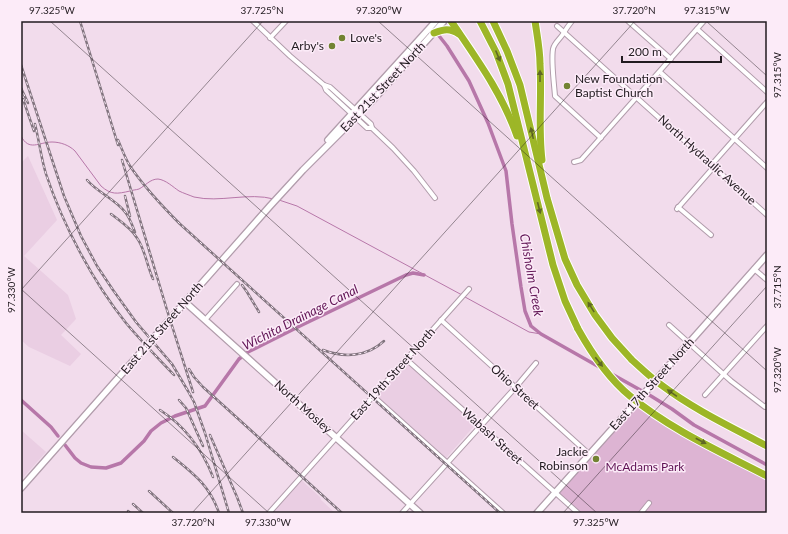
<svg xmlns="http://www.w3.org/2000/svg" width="788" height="534" viewBox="0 0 788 534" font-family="Lato,sans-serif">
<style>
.built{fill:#eacee3}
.green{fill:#ddb4d3}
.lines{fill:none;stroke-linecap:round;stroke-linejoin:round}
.stream{stroke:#b777a9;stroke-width:1}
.canal{stroke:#b777a9;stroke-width:3.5}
.street-casing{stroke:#b19cab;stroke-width:6}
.secondary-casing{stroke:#b19cab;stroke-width:8}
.highway-casing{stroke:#fff;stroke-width:9}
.street{stroke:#fff;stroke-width:4}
.secondary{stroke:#fff;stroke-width:5.5}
.highway{stroke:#9db627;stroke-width:7}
.rail-casing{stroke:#81747e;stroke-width:2.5}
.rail{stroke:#fcebf8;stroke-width:1;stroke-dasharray:3;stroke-linecap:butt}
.highway-bridge-casing{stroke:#fff;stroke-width:9;stroke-linecap:butt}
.highway-bridge{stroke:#9db627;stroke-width:7}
.oneway{fill:#606824}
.ticks{fill:none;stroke:#221b20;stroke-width:1;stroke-opacity:0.45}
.poi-dot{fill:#728332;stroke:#fcebf8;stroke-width:1.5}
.labels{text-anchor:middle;stroke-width:3;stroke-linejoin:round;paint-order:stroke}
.poi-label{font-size:12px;fill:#221b20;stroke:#fcebf8;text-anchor:start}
.street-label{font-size:12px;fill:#221b20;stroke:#fcebf8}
.park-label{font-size:12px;fill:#5e1153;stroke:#fcebf8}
.water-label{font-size:13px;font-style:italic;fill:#621656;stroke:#fcebf8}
.neatline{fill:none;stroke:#221b20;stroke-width:1.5}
.ticks-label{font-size:10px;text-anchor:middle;fill:#221b20}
</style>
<rect width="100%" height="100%" fill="#f2dcec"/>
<g class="built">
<path d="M 28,156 L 57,220 L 24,256 L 68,295 L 76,319 L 61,335 L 81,354 L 70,366 L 29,347 L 21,340 L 21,163 Z"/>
<path d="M 407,363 L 475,425 L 446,458 L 377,396 Z"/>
<path d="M 21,430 L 46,452 L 21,480 Z"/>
<path d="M 301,480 L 320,497 L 321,500 L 335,513 L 272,513 Z"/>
</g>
<path class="green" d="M 637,406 L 662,423 L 678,433 L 767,480 L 767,513 L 581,513 L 560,494 L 559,491 Z"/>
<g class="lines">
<g class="stream">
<path d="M 21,136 C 29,152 39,142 52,142 C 60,142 69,145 75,151 L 101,186 C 111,195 117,194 130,191 C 132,190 136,190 139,189 C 145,186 150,179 158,179 C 166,180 173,187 179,191 C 183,193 189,195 194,197 C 220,203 248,192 274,199"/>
<path d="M 279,200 L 297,206 L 462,295"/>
<path d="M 465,297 L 529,332 L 541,334"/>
</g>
<g class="canal">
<path d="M 436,32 L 447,46 L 469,81 L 488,123 L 506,171 L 512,224 L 521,287 L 525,311 L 531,326 L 541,334 L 601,368"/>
<path d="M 610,373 L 651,396 L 672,409 L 694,425 L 767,465"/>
<path d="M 21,400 L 51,427 L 58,436"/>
<path d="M 65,445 L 75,458 L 81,463 L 91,467 L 106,468 L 121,463 L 144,441 L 151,431 L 161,423 L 175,416 L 205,406 L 239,359 L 248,352 L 302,325 L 406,275 L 413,273 L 424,275"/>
</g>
<defs>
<g id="street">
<path d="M 253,21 L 290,56 L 324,85 L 326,90 L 367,128 L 372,128"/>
<path d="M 572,21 C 568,26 566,29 563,34 C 560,39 554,43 553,49 C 551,61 554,83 555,96 L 601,138"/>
<path d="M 628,21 L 671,59"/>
<path d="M 557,26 L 767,215"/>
<path d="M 697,29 L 767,92"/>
<path d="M 270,38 L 286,21"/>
<path d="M 660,72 L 767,168"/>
<path d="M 324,85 L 330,87 L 371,124 L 372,128 L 393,148 L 414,171 L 435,198"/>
<path d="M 574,162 L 581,160 L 704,21"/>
<path d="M 678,207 L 711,235"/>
<path d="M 677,209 L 712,169 L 714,162 L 767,102"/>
<path d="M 754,269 L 767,280"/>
<path d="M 205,320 L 237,284"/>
<path d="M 441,320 L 589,454"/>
<path d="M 669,325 L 731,381 L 765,407 L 767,405"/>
<path d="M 406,359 L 578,513"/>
<path d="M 705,395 L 767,326"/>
<path d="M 373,396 L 503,513"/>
<path d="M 269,513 L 469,289"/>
<path d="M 402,513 L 515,388 L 536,363"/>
<path d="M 641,513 L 649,503"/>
</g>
<g id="secondary">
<path d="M 328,140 L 436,21"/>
<path d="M 185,302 L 420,513"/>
<path d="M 21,488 L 270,206 L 303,170 L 373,100 L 444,21"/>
<path d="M 537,513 L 657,379 L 767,255"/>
</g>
<g id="highway">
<path d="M 451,21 C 476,58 502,93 517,136"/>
<path d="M 480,21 L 496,52 L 508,84 L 553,265 L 565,301 L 578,329"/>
<path d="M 493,21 L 507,51 L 520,85 L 547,198 L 565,259 L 577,285 L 595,315 L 612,338 L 632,360"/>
<path d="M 535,21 C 537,35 540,50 540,64 C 542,96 538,128 542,160"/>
<path d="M 434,33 C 444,29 450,28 459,34"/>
</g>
</defs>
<use href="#street" class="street-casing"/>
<use href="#secondary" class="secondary-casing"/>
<use href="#highway" class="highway-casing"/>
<use href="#street" class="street"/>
<use href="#secondary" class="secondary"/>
<use href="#highway" class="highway"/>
<defs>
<g id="rail">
<path d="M 80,21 L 118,145"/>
<path d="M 21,65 L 64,196 L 81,236 L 97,266 L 113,290 L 136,322 L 172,364 L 188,391 L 194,402 L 205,433 L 229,513"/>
<path d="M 21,88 L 28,103"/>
<path d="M 23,99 L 34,131"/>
<path d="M 35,124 C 39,140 41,158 46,174 C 63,225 93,282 126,323 C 141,341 158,358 174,375"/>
<path d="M 118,140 C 122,149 125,158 130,166 C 144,187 162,206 180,224 L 500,513"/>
<path d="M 122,160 L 167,310 L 193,392"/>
<path d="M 87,180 C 98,193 115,199 125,212 C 130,218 132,225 135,232"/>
<path d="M 125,196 L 130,216"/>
<path d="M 111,214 C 120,221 131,228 137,238 C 145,249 147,266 153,279"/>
<path d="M 242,285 L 247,292 L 259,312"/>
<path d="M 323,350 C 344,358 367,357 384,341"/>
<path d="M 189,369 L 194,377 L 203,387 L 342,513"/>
<path d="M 179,400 L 186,408 L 203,446"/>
<path d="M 160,410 C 185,426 202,449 213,477"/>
<path d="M 210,435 L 237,497 L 243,513"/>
<path d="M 173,457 C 194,474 210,486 219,513"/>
<path d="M 149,491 L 173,513"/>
<path d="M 133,504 L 143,513"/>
<path d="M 128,511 L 130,513"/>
</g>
</defs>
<use href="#rail" class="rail-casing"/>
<use href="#rail" class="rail"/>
<defs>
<g id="highway-bridge">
<path d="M 578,329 C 592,354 608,378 630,396 C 671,430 721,452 767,476"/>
<path d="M 632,360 C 641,368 650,377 660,384 C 693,409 731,427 767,446"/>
</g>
</defs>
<use href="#highway-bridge" class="highway-bridge-casing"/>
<use href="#highway-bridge" class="highway-bridge"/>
</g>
<defs><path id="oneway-solid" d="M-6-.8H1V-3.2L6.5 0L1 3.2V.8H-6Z"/></defs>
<g class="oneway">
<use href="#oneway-solid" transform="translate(498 56) rotate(67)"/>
<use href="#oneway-solid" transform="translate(540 76) rotate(-90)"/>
<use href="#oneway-solid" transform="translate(532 133) rotate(-103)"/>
<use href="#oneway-solid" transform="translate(539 208) rotate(76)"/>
<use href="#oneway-solid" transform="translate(591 307) rotate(-122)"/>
<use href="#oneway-solid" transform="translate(599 362) rotate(52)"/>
<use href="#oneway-solid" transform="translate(672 393) rotate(-145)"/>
<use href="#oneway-solid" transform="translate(701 441) rotate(28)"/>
</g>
<path class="ticks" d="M 50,21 L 597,513M 378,21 L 767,371M 706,21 L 767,76M 21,289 L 269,513M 21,290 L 263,21M 192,513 L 635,21M 563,513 L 767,286"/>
<g class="poi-dot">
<circle cx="342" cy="38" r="4"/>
<circle cx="332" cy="46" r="4"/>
<circle cx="567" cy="86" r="4"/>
<circle cx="596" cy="459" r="4"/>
</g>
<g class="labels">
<g class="poi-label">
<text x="350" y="42">Love's</text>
<text x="324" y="50" text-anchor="end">Arby's</text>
<text x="575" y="83">New Foundation<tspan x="575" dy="14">Baptist Church</tspan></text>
<text x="588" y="456" text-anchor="end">Jackie<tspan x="588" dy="14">Robinson</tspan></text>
</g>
<g class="street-label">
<text transform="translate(383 87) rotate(-47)" y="4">East 21st Street North</text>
<text transform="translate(707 160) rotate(42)" y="4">North Hydraulic Avenue</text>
<text transform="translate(162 328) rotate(-49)" y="4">East 21st Street North</text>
<text transform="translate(393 374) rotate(-48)" y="4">East 19th Street North</text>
<text transform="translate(652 384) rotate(-48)" y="4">East 17th Street North</text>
<text transform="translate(515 387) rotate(42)" y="4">Ohio Street</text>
<text transform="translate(303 407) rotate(42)" y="4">North Mosley</text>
<text transform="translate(492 436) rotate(42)" y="4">Wabash Street</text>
</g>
<g class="park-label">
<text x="645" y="471">McAdams Park</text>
</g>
<g class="water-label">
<text transform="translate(532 275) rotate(80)" y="5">Chisholm Creek</text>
<text transform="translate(300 317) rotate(-27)" y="5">Wichita Drainage Canal</text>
</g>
</g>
<rect width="788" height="534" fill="none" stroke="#fcebf8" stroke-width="44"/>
<path d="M622 56v6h99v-6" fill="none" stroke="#221b20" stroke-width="2"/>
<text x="628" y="56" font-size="12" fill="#221b20" stroke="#fcebf8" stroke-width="3" paint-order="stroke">200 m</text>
<rect x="22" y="22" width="744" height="490" class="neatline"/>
<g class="ticks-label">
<text x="52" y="14">97.325°W</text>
<text x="262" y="14">37.725°N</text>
<text x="379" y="14">97.320°W</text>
<text x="634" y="14">37.720°N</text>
<text x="707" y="14">97.315°W</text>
<text transform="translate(777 75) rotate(-90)" y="4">97.315°W</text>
<text transform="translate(777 287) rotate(-90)" y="4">37.715°N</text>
<text transform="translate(11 290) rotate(-90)" y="4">97.330°W</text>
<text transform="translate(777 370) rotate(-90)" y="4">97.320°W</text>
<text x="193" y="526">37.720°N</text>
<text x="268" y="526">97.330°W</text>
<text x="596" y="526">97.325°W</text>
</g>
</svg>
